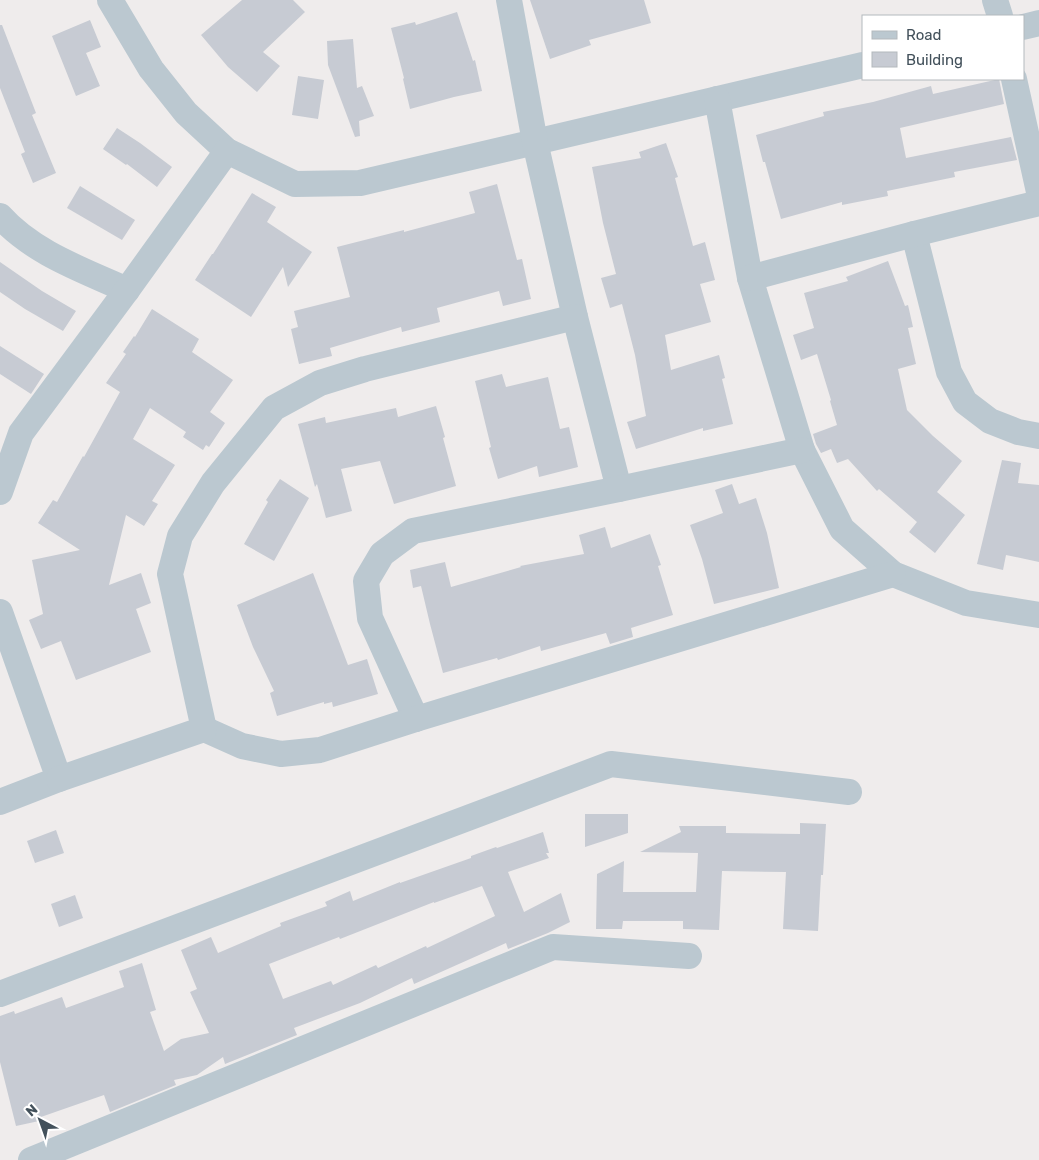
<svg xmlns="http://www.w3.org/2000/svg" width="1039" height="1160" viewBox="0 0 1039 1160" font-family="Rubik,sans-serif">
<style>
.building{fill:#c7cbd3;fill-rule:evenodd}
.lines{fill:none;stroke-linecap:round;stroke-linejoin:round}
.minor{stroke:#bbc8d0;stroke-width:26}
</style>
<rect width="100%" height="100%" fill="#efecec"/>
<g class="building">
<path d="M 242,0 L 293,0 L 305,12 L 263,52 L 280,66 L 257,92 L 228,67 L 201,35 Z"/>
<path d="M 530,0 L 644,0 L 651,23 L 589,40 L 591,45 L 550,59 Z"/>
<path d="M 457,12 L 473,61 L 475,60 L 482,91 L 454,97 L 410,109 L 403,79 L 404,78 L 391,28 L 415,22 L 416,25 Z"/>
<path d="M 90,20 L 101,47 L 86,53 L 100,86 L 76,96 L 52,36 Z"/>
<path d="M 0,25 L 2,25 L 36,113 L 32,115 L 56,173 L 33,183 L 21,154 L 25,152 L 0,88 Z"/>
<path d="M 353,39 L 357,88 L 362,86 L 374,116 L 359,121 L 360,136 L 355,137 L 328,65 L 327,41 Z"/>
<path d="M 298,76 L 324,80 L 318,119 L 292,115 Z"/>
<path d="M 999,79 L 1004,104 L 900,128 L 906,158 L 1011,137 L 1017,160 L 954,172 L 955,177 L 887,191 L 888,196 L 842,205 L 842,202 L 781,219 L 765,162 L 763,162 L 756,135 L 824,116 L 823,112 L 873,102 L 931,86 L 933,94 Z"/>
<path d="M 117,128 L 140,143 L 172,167 L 157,187 L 127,164 L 126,165 L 103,149 Z"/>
<path d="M 666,143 L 678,177 L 675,178 L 693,246 L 705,242 L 715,280 L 700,284 L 711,322 L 665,335 L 671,370 L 719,355 L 725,378 L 722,379 L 733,424 L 703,431 L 703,428 L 636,449 L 627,422 L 646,416 L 635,355 L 622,304 L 610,308 L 601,278 L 616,274 L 603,223 L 592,167 L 641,158 L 639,152 Z"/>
<path d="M 497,184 L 517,260 L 522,259 L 531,299 L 503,306 L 499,291 L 437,308 L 440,322 L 402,332 L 401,327 L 330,348 L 332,356 L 299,364 L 291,329 L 298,327 L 294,311 L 350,297 L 337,247 L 404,230 L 404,232 L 475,213 L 469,192 Z"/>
<path d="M 80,186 L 135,220 L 122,240 L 67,208 Z"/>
<path d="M 252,193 L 276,207 L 267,222 L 312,252 L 288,287 L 283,267 L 251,317 L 195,280 L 212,254 L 213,254 Z"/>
<path d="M 888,261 L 905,306 L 908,305 L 913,327 L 908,328 L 916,364 L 898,369 L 907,410 L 933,436 L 962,461 L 937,492 L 965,515 L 935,553 L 909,532 L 917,522 L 879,489 L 877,491 L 848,459 L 837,463 L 831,449 L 821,453 L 816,444 L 813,434 L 837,425 L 830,401 L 831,400 L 817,354 L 801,360 L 793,335 L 814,328 L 804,293 L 848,281 L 846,277 Z"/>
<path d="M 0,262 L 42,291 L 76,311 L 63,331 L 25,309 L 0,292 Z"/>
<path d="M 152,309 L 199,339 L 192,352 L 233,380 L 210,412 L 225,423 L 209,447 L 206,445 L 203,450 L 183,437 L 186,432 L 150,408 L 133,439 L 175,465 L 152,501 L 158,504 L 144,526 L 126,515 L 109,585 L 141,573 L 151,603 L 136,609 L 151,652 L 76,680 L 61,641 L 41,649 L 29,620 L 43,614 L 32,560 L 80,550 L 38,523 L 53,500 L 57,502 L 83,456 L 84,457 L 120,392 L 106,383 L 126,354 L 123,352 L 134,336 L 135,337 Z"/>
<path d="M 0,346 L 44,374 L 31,394 L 0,374 Z"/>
<path d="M 502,374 L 506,387 L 548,377 L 560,429 L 569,427 L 578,467 L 539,477 L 537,466 L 498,479 L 489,448 L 491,447 L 475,381 Z"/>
<path d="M 436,406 L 445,437 L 443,438 L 456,486 L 394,504 L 380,461 L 341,469 L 352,511 L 326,518 L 317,484 L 315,487 L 298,424 L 325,417 L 326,423 L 396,408 L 398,417 Z"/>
<path d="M 1002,460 L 1021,463 L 1018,483 L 1039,485 L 1039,562 L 1006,555 L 1003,570 L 977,564 Z"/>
<path d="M 280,479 L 309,498 L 274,561 L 244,544 L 268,502 L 266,500 Z"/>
<path d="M 732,484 L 739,504 L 756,498 L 767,533 L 779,588 L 714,604 L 702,559 L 690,525 L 723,513 L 715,490 Z"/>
<path d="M 605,527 L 611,548 L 650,534 L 661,565 L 658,566 L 673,615 L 631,628 L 633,637 L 610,644 L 606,633 L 541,651 L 540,646 L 498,660 L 497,658 L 443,673 L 430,624 L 421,586 L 413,588 L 410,570 L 445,562 L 451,587 L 521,567 L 520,566 L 584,554 L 579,535 Z"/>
<path d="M 313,573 L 348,665 L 367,659 L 378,694 L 333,707 L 332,702 L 324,704 L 324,702 L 277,716 L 270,693 L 274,691 L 253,647 L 237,605 Z"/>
<path d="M 585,814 L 628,814 L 628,833 L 585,847 Z"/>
<path d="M 800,823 L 826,824 L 823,875 L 821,875 L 818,931 L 783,929 L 786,872 L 722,871 L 719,930 L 683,929 L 683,921 L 623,921 L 622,929 L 596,929 L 597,874 L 624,861 L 623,892 L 696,892 L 698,853 L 640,852 L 681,832 L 679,826 L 726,826 L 726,833 L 800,834 Z"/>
<path d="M 56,830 L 64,853 L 35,863 L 27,841 Z"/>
<path d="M 543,832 L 549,853 L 546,853 L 549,858 L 508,872 L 524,912 L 561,893 L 570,922 L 548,933 L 508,949 L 506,943 L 414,984 L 412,978 L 360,1003 L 294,1028 L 297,1035 L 225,1064 L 223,1057 L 197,1075 L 174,1080 L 176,1085 L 110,1112 L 104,1095 L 38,1118 L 39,1121 L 16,1126 L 0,1062 L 0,1016 L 14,1011 L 15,1014 L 62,997 L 66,1008 L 124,987 L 119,971 L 142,963 L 156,1010 L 150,1012 L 164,1051 L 181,1039 L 209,1033 L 190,992 L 197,989 L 181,950 L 211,937 L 218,953 L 281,926 L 280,923 L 327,906 L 325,902 L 350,891 L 353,901 L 400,882 L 400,883 L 471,858 L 471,856 L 496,847 L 497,848 ZM 482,886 L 495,916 L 427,948 L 426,946 L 378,968 L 376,965 L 333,985 L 331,981 L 283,999 L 269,964 L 339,937 L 340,939 L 434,902 L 434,903 Z"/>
<path d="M 75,895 L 83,918 L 59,927 L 51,904 Z"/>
</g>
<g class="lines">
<g class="minor">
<path d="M 110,0 L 151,69 L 186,113 L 227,151 L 295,184 L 360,183 L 863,65"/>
<path d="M 509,0 L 535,142 L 575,317 L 619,489"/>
<path d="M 995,0 L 1000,16"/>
<path d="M 1023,27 L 1039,23"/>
<path d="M 1014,79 L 1039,192"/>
<path d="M 717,99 L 750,278 L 802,450 L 842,529 L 893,574 L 966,603 L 1039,615"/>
<path d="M 0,216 C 33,253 83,270 127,290"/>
<path d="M 914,234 L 949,372 L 965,402 L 990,421 L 1018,432 L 1039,436"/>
<path d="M 750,278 L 914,234 L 1039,203"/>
<path d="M 0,492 L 21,433 L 127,290 L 227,151"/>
<path d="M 0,612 L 59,779 L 0,802"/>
<path d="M 416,719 L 370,618 L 366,581 L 382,554 L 413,531 L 619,489 L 802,450"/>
<path d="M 204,729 L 242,746 L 281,754 L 320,750 L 416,719 L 893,574"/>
<path d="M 59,779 L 204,729 L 170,574 L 180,536 L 213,483 L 274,408 L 320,383 L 365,369 L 575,317"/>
<path d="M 0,994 L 611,764 L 849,792"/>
<path d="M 31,1160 L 553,947 L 689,956"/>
</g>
</g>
<rect x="862" y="15" width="162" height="65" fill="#ffffff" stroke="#b4b9bd"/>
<rect x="872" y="31" width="25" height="8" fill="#bbc8d0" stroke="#b4b9bd"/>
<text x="906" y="40" font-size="15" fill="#43515b">Road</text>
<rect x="872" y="52" width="25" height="15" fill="#c7cbd3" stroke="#b4b9bd"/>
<text x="906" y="65" font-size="15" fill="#43515b">Building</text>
<g transform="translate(40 1120) rotate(319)" stroke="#ffffff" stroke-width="4" paint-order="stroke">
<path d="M0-4L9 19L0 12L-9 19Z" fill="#43515b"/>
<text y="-8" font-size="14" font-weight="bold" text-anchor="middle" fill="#43515b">N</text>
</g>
</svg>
